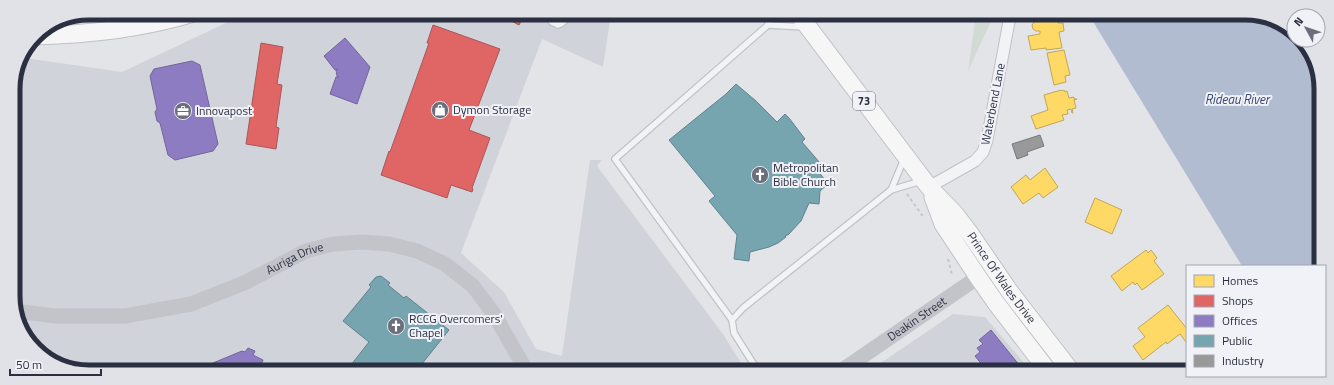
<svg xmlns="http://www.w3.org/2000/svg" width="1334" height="385" viewBox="0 0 1334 385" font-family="'Titillium Web',sans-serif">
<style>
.built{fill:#d1d3da}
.green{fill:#d2dbd3}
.water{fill:#b2bcd1}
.homes{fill:#ffd966;stroke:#bfa65b}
.shops{fill:#e06666;stroke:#a9565b}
.offices{fill:#8e7cc3;stroke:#70659c}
.public{fill:#76a5af;stroke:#5f828e}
.industry{fill:#999;stroke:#78797f}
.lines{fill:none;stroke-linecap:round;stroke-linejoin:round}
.lane-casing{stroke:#c1c2c5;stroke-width:8}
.street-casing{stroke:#c1c2c5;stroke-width:13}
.primary-casing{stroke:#c0c1c5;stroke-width:19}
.path{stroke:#c4c5ca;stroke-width:2;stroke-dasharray:3 3;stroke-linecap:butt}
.lane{stroke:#f2f3f5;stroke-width:5.5}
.street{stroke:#f2f3f5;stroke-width:11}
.secondary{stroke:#c3c4ca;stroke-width:15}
.primary{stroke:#f6f6f7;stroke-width:17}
.labels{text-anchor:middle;stroke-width:4;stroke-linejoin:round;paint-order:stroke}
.shield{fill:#f1f2f7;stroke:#666a78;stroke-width:1}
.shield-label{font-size:11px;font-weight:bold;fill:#2a2f41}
.street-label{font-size:12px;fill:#2a2f41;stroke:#f1f2f7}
.poi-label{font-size:12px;fill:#2a2f41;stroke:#f1f2f7;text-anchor:start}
.water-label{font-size:13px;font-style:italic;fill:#354773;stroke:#f1f2f7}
.rim{fill:none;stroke:#2a2f41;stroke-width:5}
</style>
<rect width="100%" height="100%" fill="#e3e4e7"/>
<g class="built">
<path d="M 247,13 L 611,14 L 603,67 L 542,39 L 461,253 L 504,292 L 536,349 L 562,356 L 590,160 L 602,160 L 597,166 L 723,334 L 746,371 L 70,369 L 35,350 L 14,311 L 13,84 L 25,58 L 122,72 Z"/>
<path d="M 953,314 L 985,317 L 1031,371 L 869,371 Z"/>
</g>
<path class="green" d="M 976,15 L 994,15 L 968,71 Z"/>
<path class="water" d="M 1089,15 L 1264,16 L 1294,33 L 1294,40 L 1301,40 L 1320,74 L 1319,266 L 1242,266 Z"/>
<g class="homes">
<path d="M 1057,18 L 1058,23 L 1063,23 L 1064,31 L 1059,32 L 1062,48 L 1046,50 L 1046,48 L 1031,50 L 1028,36 L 1040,34 L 1040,31 L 1036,31 L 1033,29 L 1032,25 L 1035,21 Z"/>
<path d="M 1064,50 L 1070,75 L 1065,76 L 1066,82 L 1054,85 L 1047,53 Z"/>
<path d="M 1061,90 L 1062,91 L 1064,90 L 1065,92 L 1067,91 L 1069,98 L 1074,97 L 1074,99 L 1077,99 L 1074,100 L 1076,108 L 1072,109 L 1073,113 L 1072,113 L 1071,109 L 1067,110 L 1068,114 L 1062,115 L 1064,120 L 1036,129 L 1031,116 L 1048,110 L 1044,95 Z"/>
<path d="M 1045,168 L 1058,187 L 1043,198 L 1039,193 L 1023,204 L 1011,187 L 1026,175 L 1030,180 Z"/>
<path d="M 1095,198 L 1122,210 L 1112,234 L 1085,222 Z"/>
<path d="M 1146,250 L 1148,253 L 1151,250 L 1157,258 L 1154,261 L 1164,274 L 1142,290 L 1137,283 L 1135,285 L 1133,282 L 1122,291 L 1111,276 Z"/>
<path d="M 1168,305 L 1187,329 L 1187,341 L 1186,342 L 1180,334 L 1167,344 L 1166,342 L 1143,360 L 1133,346 L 1145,337 L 1138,328 Z"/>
</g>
<g class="shops">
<path d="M 498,14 L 525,14 L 519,25 Z"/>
<path d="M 433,25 L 500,49 L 469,130 L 490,138 L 472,188 L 473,189 L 472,192 L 451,185 L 447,198 L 381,175 L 389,151 L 390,152 L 429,43 L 427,43 Z"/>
<path d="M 261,43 L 283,47 L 277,84 L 282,85 L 276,127 L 279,128 L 276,149 L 246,144 Z"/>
<path d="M 13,99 L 17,100 L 13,127 Z"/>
</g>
<g class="offices">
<path d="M 345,38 L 370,67 L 357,104 L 330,94 L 336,77 L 339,77 L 337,76 L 336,70 L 338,69 L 335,70 L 324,56 Z"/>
<path d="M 192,61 L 200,65 L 218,144 L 213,151 L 175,160 L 168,155 L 160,123 L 157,121 L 155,112 L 157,109 L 150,76 L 154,69 Z"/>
<path d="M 991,330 L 1024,371 L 987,371 L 975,356 L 980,352 L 977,348 L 983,344 L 979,340 Z"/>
<path d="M 248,348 L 255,351 L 253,355 L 263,360 L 259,370 L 210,370 L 213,363 L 242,351 L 245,352 Z"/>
</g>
<g class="public">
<path d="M 736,84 L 756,101 L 777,122 L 785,114 L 789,118 L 805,139 L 802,142 L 820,163 L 815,167 L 828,184 L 820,191 L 819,204 L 809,203 L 801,221 L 788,235 L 787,235 L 785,236 L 786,237 L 778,243 L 769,247 L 750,252 L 749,261 L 734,259 L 737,235 L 709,201 L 715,196 L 669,140 L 726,94 Z"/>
<path d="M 381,276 L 390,283 L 388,285 L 404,298 L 406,296 L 449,330 L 417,370 L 347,370 L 369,342 L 343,321 L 371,287 L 369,285 L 376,277 Z"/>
</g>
<path class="industry" d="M 1040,135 L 1044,146 L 1027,152 L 1028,155 L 1017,159 L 1012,144 Z"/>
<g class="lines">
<defs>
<g id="lane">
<path d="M 544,14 L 552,22 L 558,25 L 561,24 L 572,14"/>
<path d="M 768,25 L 804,27"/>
<path d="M 891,190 L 904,159"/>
<path d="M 732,320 L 615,159 L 768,25 L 770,14"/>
<path d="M 758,371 L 734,333 L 732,320 L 743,308 L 891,190 L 921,181"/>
</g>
<path id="street" d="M 929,187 L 975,161 L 983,152 L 987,140 L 1010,16"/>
<g id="primary">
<path id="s3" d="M 799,15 L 929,187 L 955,214 L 971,235 L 1010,292 L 1071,371"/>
<path d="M 35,36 C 89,34 142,29 194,13"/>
<path d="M 933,197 L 943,224 L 978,277 L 996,303 L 1048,371"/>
</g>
</defs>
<use href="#lane" class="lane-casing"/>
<use href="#street" class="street-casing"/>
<use href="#primary" class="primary-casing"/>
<g class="path">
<path d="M 907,194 L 924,218"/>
<path d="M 948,259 L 952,275"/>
</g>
<use href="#lane" class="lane"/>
<use href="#street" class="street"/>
<g class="secondary">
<path id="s1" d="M 14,311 L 56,316 L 125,316 L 191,304 L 244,283 L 306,251 L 333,244 L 362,242 L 389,244 L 417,251 L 445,264 L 473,286 L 494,314 L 526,370"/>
<path id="s2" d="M 841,371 L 987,271"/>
</g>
<use href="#primary" class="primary"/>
</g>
<defs>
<symbol id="shop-disc" viewBox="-11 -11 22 22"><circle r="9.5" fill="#6b6e7b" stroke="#f1f2f7"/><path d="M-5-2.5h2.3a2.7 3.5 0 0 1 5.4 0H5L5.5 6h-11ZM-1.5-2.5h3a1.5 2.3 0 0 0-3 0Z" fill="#fff"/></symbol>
<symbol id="office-disc" viewBox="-11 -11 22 22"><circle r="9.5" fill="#6b6e7b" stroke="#f1f2f7"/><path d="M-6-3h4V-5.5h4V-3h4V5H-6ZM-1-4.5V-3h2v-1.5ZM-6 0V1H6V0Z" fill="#fff"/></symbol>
<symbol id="church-disc" viewBox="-11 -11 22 22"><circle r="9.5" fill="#6b6e7b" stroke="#f1f2f7"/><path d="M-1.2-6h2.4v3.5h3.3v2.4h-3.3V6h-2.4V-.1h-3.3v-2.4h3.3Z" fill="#fff"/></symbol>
</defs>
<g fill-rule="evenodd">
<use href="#shop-disc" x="430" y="100" width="20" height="20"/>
<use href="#office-disc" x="173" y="101" width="20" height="20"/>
<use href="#church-disc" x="750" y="165" width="20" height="20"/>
<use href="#church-disc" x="386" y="316" width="20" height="20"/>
</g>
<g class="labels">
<rect class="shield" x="853" y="92" width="22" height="18" rx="3"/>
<g class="shield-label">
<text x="864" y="105">73</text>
</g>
<g class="street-label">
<text transform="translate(993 104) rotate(-79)" y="4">Waterbend Lane</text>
<text dy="4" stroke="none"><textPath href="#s1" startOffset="292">Auriga Drive</textPath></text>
<text dy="4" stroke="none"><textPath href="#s3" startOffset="332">Prince Of Wales Drive</textPath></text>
<text dy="4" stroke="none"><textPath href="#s2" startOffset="92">Deakin Street</textPath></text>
</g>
<g class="poi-label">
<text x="453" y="114">Dymon Storage</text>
<text x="196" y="115">Innovapost</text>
<text x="773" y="172">Metropolitan<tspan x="773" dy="14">Bible Church</tspan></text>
<text x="409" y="323">RCCG Overcomers'<tspan x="409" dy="14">Chapel</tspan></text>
</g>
<g class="water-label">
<text x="1237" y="104">Rideau River</text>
</g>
</g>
<path d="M0 0H1334V385H0ZM89 20H1245A69 69 0 0 1 1314 89V296A69 69 0 0 1 1245 365H89A69 69 0 0 1 20 296V89A69 69 0 0 1 89 20Z" fill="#e1e2e8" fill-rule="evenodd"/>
<path class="rim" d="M89 20H1245A69 69 0 0 1 1314 89V296A69 69 0 0 1 1245 365H89A69 69 0 0 1 20 296V89A69 69 0 0 1 89 20Z"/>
<rect x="1186" y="265" width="140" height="112" fill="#f1f2f7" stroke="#a1a4ae"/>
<rect x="1194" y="275" width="20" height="12" fill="#ffd966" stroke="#a1a4ae"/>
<text x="1222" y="285" font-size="12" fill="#2a2f41">Homes</text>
<rect x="1194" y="295" width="20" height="12" fill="#e06666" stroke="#a1a4ae"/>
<text x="1222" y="305" font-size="12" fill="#2a2f41">Shops</text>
<rect x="1194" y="315" width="20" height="12" fill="#8e7cc3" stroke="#a1a4ae"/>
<text x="1222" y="325" font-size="12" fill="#2a2f41">Offices</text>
<rect x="1194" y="335" width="20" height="12" fill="#76a5af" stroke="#a1a4ae"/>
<text x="1222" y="345" font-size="12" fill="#2a2f41">Public</text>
<rect x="1194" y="355" width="20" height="12" fill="#999999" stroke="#a1a4ae"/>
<text x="1222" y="365" font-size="12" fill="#2a2f41">Industry</text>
<g transform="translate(1306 28) rotate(310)"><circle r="19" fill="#f1f2f7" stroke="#a1a4ae"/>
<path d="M0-3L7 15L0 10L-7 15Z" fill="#6b6e7b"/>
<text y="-6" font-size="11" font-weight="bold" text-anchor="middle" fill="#2a2f41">N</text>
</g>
<path d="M10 369v6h91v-6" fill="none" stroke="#2a2f41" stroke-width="2"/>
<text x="16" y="369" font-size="12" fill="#2a2f41" stroke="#f1f2f7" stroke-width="3" paint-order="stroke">50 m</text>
</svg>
